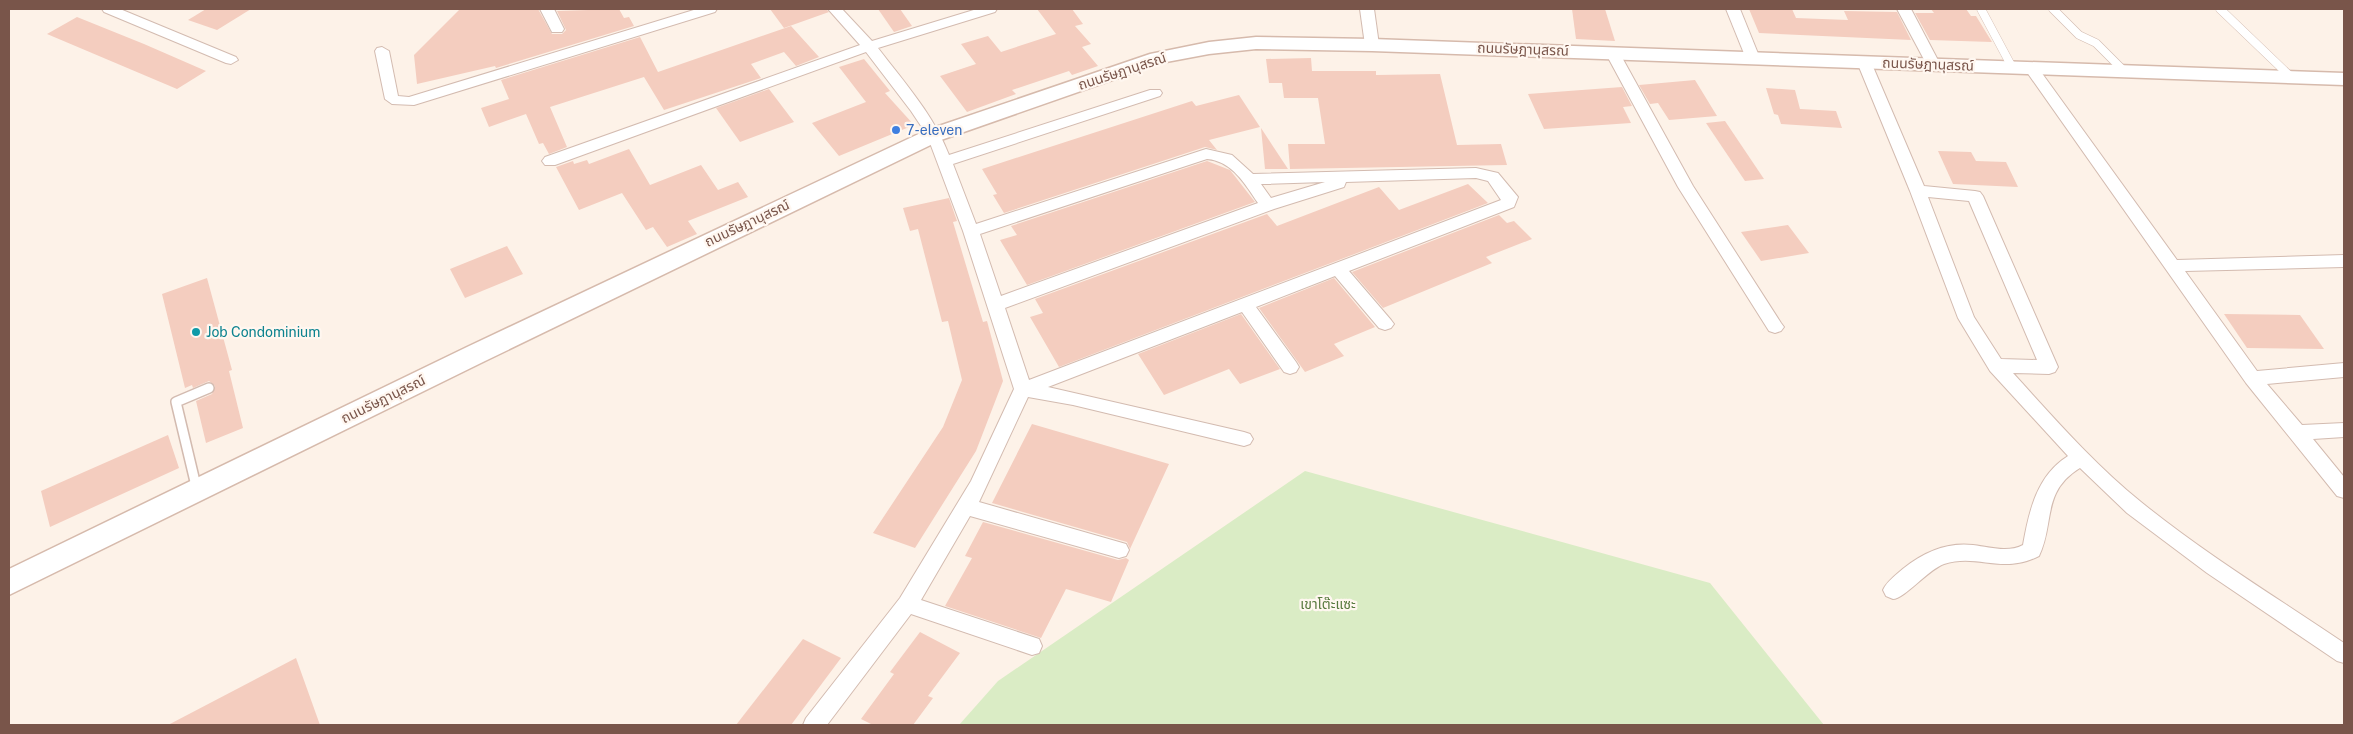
<svg xmlns="http://www.w3.org/2000/svg" width="2353" height="734" viewBox="0 0 2353 734" font-family="'Public Sans','Noto Sans Thai',sans-serif">
<style>
.green{fill:#daecc5}
.building{fill:#f4cdbf}
.lines{fill:none;stroke-linecap:round;stroke-linejoin:round}
.lane-far1-casing{stroke:#d3bbb0;stroke-width:9}
.lane-casing{stroke:#d3bbb0;stroke-width:12}
.street-casing{stroke:#d3bbb0;stroke-width:2}
.secondary-casing{stroke:#d6baac;stroke-width:3}
.lane-far1{stroke:#fff;stroke-width:8}
.lane{stroke:#fff;stroke-width:9}
.street{fill:#fff;fill-rule:evenodd}
.secondary{fill:#fff;fill-rule:evenodd}
.shop-dot{fill:#3f7fe0;stroke:#fff7f0;stroke-width:2}
.culture-dot{fill:#0f9aa8;stroke:#fff7f0;stroke-width:2}
.labels{text-anchor:middle;stroke-width:4.5;stroke-linejoin:round;paint-order:stroke}
.street-label{font-size:14px;fill:#79554a;stroke:#fff7f0}
.shop-label{font-size:14px;fill:#366cbe;stroke:#fff7f0;text-anchor:start}
.culture-label{font-size:14px;fill:#0d838f;stroke:#fff7f0;text-anchor:start}
.park-label{font-size:14px;fill:#587a3f;stroke:#fff7f0}
</style>
<rect width="100%" height="100%" fill="#fdf2e8"/>
<path class="green" d="M 1305,471 L 1710,583 L 1824,725 L 959,725 L 998,681 Z"/>
<g class="building">
<path d="M 206,9 L 251,9 L 217,30 L 188,20 Z"/>
<path d="M 460,9 L 538,9 L 552,34 L 562,34 L 566,30 L 557,11 L 619,9 L 624,18 L 629,17 L 634,26 L 496,68 L 495,66 L 417,84 L 414,55 Z"/>
<path d="M 770,9 L 826,9 L 829,12 L 784,28 Z"/>
<path d="M 878,9 L 900,9 L 912,26 L 894,32 Z"/>
<path d="M 1037,9 L 1072,9 L 1083,24 L 1075,26 L 1091,44 L 1082,47 L 1098,66 L 1072,75 L 1069,71 L 1012,90 L 1016,94 L 967,112 L 940,76 L 976,64 L 961,44 L 988,36 L 1001,52 L 1056,34 Z"/>
<path d="M 1572,9 L 1605,9 L 1615,41 L 1576,39 Z"/>
<path d="M 1749,9 L 1792,9 L 1796,18 L 1848,20 L 1844,11 L 1897,12 L 1911,40 L 1759,33 Z"/>
<path d="M 1931,9 L 1966,9 L 1971,16 L 1976,16 L 1992,42 L 1930,40 L 1915,13 L 1934,13 Z"/>
<path d="M 77,17 L 144,44 L 206,71 L 177,89 L 47,34 Z"/>
<path d="M 791,26 L 819,57 L 796,66 L 784,52 L 751,64 L 761,78 L 664,110 L 644,77 L 550,107 L 567,147 L 549,154 L 543,143 L 539,144 L 526,114 L 489,127 L 481,108 L 509,99 L 501,80 L 640,37 L 658,72 Z"/>
<path d="M 1311,58 L 1312,71 L 1376,71 L 1376,75 L 1440,74 L 1457,145 L 1501,144 L 1507,165 L 1290,169 L 1288,144 L 1325,144 L 1318,98 L 1284,98 L 1282,83 L 1269,83 L 1266,59 Z"/>
<path d="M 864,59 L 890,91 L 885,93 L 914,125 L 839,156 L 812,123 L 866,102 L 839,67 Z"/>
<path d="M 1695,80 L 1717,116 L 1669,120 L 1658,103 L 1650,104 L 1639,85 Z"/>
<path d="M 1622,87 L 1632,106 L 1623,107 L 1631,123 L 1544,129 L 1528,94 Z"/>
<path d="M 1766,88 L 1795,90 L 1800,109 L 1836,111 L 1842,128 L 1781,124 L 1778,115 L 1774,114 Z"/>
<path d="M 769,89 L 794,122 L 740,142 L 716,108 Z"/>
<path d="M 1239,95 L 1260,127 L 1209,140 L 1217,150 L 1205,147 L 1004,213 L 993,195 L 997,194 L 982,169 L 1192,101 L 1196,106 Z"/>
<path d="M 1725,121 L 1764,179 L 1745,181 L 1706,123 Z"/>
<path d="M 1261,128 L 1288,169 L 1265,169 Z"/>
<path d="M 629,149 L 650,185 L 701,165 L 718,190 L 738,182 L 748,197 L 688,221 L 697,234 L 667,247 L 653,227 L 646,230 L 622,193 L 579,210 L 556,167 L 573,161 L 574,164 L 587,160 L 589,164 Z"/>
<path d="M 1938,151 L 1971,152 L 1976,161 L 2006,162 L 2018,187 L 1953,184 Z"/>
<path d="M 1207,161 L 1230,170 L 1255,202 L 1027,285 L 1000,240 L 1017,235 L 1011,226 Z"/>
<path d="M 1468,184 L 1488,203 L 1059,367 L 1030,317 L 1043,313 L 1035,299 L 1267,214 L 1277,226 L 1379,187 L 1399,210 Z"/>
<path d="M 949,198 L 957,221 L 953,222 L 983,322 L 987,321 L 1003,381 L 976,451 L 915,548 L 873,533 L 943,427 L 962,380 L 948,321 L 942,322 L 918,229 L 910,231 L 903,208 Z"/>
<path d="M 1499,215 L 1507,223 L 1514,221 L 1532,239 L 1486,257 L 1492,263 L 1383,308 L 1352,272 Z"/>
<path d="M 1788,225 L 1809,253 L 1761,261 L 1741,232 Z"/>
<path d="M 507,246 L 523,274 L 465,298 L 450,269 Z"/>
<path d="M 207,278 L 232,370 L 229,371 L 243,428 L 206,443 L 196,401 L 212,394 L 215,386 L 209,381 L 193,388 L 192,385 L 185,388 L 162,294 Z"/>
<path d="M 1334,278 L 1375,327 L 1334,344 L 1344,356 L 1305,372 L 1259,308 Z"/>
<path d="M 1241,314 L 1280,369 L 1240,384 L 1229,369 L 1164,395 L 1138,354 Z"/>
<path d="M 2224,314 L 2300,315 L 2324,349 L 2247,348 Z"/>
<path d="M 1032,424 L 1169,464 L 1130,549 L 1127,542 L 992,503 Z"/>
<path d="M 168,435 L 179,468 L 50,527 L 41,491 Z"/>
<path d="M 983,522 L 1118,560 L 1126,558 L 1129,560 L 1111,602 L 1066,589 L 1041,638 L 945,606 L 972,558 L 965,556 Z"/>
<path d="M 920,632 L 960,653 L 928,696 L 933,698 L 913,725 L 873,725 L 861,719 L 894,674 L 890,672 Z"/>
<path d="M 803,639 L 841,658 L 791,725 L 736,725 Z"/>
<path d="M 296,658 L 320,725 L 168,725 Z"/>
</g>
<g class="lines">
<defs>
<g id="lane-far1">
<path d="M 1981,9 L 2012,67"/>
<path d="M 2053,9 L 2079,35 L 2096,43 L 2124,71"/>
<path d="M 2220,9 L 2291,77"/>
</g>
<path id="lane" d="M 197,490 L 176,402 L 209,388"/>
<g id="street">
<path d="M 102,9 L 120,9 L 236,57 L 238,60 L 231,64 L 226,63 L 104,12 Z"/>
<path d="M 540,9 L 554,9 L 564,29 L 562,32 L 552,32 Z"/>
<path d="M 697,9 L 717,9 L 715,12 L 414,105 L 392,104 L 385,99 L 375,51 L 377,48 L 382,47 L 389,51 L 398,96 L 409,97 Z"/>
<path d="M 828,9 L 842,9 L 872,41 L 977,9 L 997,9 L 995,12 L 878,48 C 904,82 933,114 949,155 L 1150,90 L 1160,90 L 1162,93 L 1160,96 L 953,164 L 976,224 L 1206,149 L 1232,155 L 1253,174 L 1476,168 L 1498,173 L 1518,197 L 1514,207 L 1349,271 L 1391,320 L 1394,324 L 1391,328 L 1385,330 L 1379,328 L 1335,276 L 1256,307 L 1296,362 L 1299,367 L 1296,372 L 1290,374 L 1284,372 L 1242,312 L 1048,387 L 1244,432 L 1250,434 L 1253,439 L 1250,444 L 1244,446 L 1073,405 L 1028,397 L 979,502 L 1126,544 L 1129,550 L 1126,556 L 1119,558 L 970,516 L 921,600 L 1039,639 L 1042,646 L 1039,653 L 1032,655 L 911,614 L 827,725 L 803,725 L 806,718 L 900,598 L 971,481 L 1014,389 L 963,231 L 927,135 L 911,111 L 866,52 L 555,165 L 545,165 L 542,161 L 545,157 L 860,45 ZM 1207,159 C 1232,161 1245,184 1258,203 L 1001,296 L 980,234 ZM 1476,178 L 1488,181 L 1501,200 L 1029,380 L 1005,308 L 1274,209 L 1344,187 L 1346,182 ZM 1325,182 L 1271,198 L 1261,184 Z"/>
<path d="M 1360,9 L 1374,9 L 1379,45 L 1377,48 L 1372,49 L 1365,45 Z"/>
<path d="M 1726,9 L 1740,9 L 1759,56 L 1757,59 L 1747,59 L 1745,56 Z"/>
<path d="M 1897,9 L 1911,9 L 1940,64 L 1938,67 L 1928,67 Z"/>
<path d="M 1612,48 L 1619,52 L 1693,186 L 1781,323 L 1784,327 L 1781,331 L 1775,333 L 1769,331 L 1678,187 L 1605,52 Z"/>
<path d="M 1864,58 L 1871,62 L 1924,186 L 1975,191 L 1980,192 L 1983,196 L 2058,367 L 2055,372 L 2049,374 L 2013,373 C 2054,418 2094,464 2141,502 C 2205,554 2276,597 2344,643 L 2344,663 L 2337,661 L 2207,573 L 2127,513 L 2080,468 C 2041,492 2055,523 2039,556 C 2002,575 1978,553 1944,564 C 1929,569 1904,599 1893,599 C 1893,599 1886,596 1886,596 L 1883,590 C 1887,581 1897,574 1904,568 C 1924,552 1947,542 1973,545 C 1989,547 2008,553 2023,545 C 2029,511 2037,475 2068,456 L 1990,371 L 1958,318 L 1910,191 L 1857,62 ZM 1928,197 L 1969,201 L 2037,360 L 2001,359 L 1974,317 Z"/>
<path d="M 2031,64 L 2036,65 L 2177,260 L 2344,255 L 2344,267 L 2185,271 L 2257,371 L 2344,363 L 2344,377 L 2267,384 L 2302,425 L 2344,423 L 2344,437 L 2313,439 L 2344,477 L 2344,498 L 2337,496 L 2246,383 L 2024,68 Z"/>
</g>
<path id="secondary" d="M 1256,37 L 1372,39 L 2344,73 L 2344,85 L 1372,51 L 1256,49 L 1209,54 L 1161,63 L 941,140 L 485,361 L 9,595 L 9,569 L 467,347 L 927,130 L 1150,54 L 1209,42 Z"/>
</defs>
<use href="#lane-far1" class="lane-far1-casing"/>
<use href="#lane" class="lane-casing"/>
<use href="#street" class="street-casing"/>
<use href="#secondary" class="secondary-casing"/>
<use href="#lane-far1" class="lane-far1"/>
<use href="#lane" class="lane"/>
<use href="#street" class="street"/>
<use href="#secondary" class="secondary"/>
</g>
<circle class="shop-dot" cx="896" cy="130" r="5"/>
<circle class="culture-dot" cx="196" cy="332" r="5"/>
<g class="labels">
<g class="street-label">
<text transform="translate(1523 49) rotate(2)" y="5">ถนนรัษฎานุสรณ์</text>
<text transform="translate(1928 64) rotate(2)" y="5">ถนนรัษฎานุสรณ์</text>
<text transform="translate(1122 71) rotate(-18)" y="5">ถนนรัษฎานุสรณ์</text>
<text transform="translate(747 223) rotate(-25)" y="5">ถนนรัษฎานุสรณ์</text>
<text transform="translate(383 399) rotate(-26)" y="5">ถนนรัษฎานุสรณ์</text>
</g>
<g class="shop-label">
<text x="906" y="135">7-eleven</text>
</g>
<g class="culture-label">
<text x="206" y="337">Job Condominium</text>
</g>
<g class="park-label">
<text x="1328" y="609">เขาโต๊ะแซะ</text>
</g>
</g>
<rect width="2353" height="734" fill="none" stroke="#79554a" stroke-width="20"/>
</svg>
